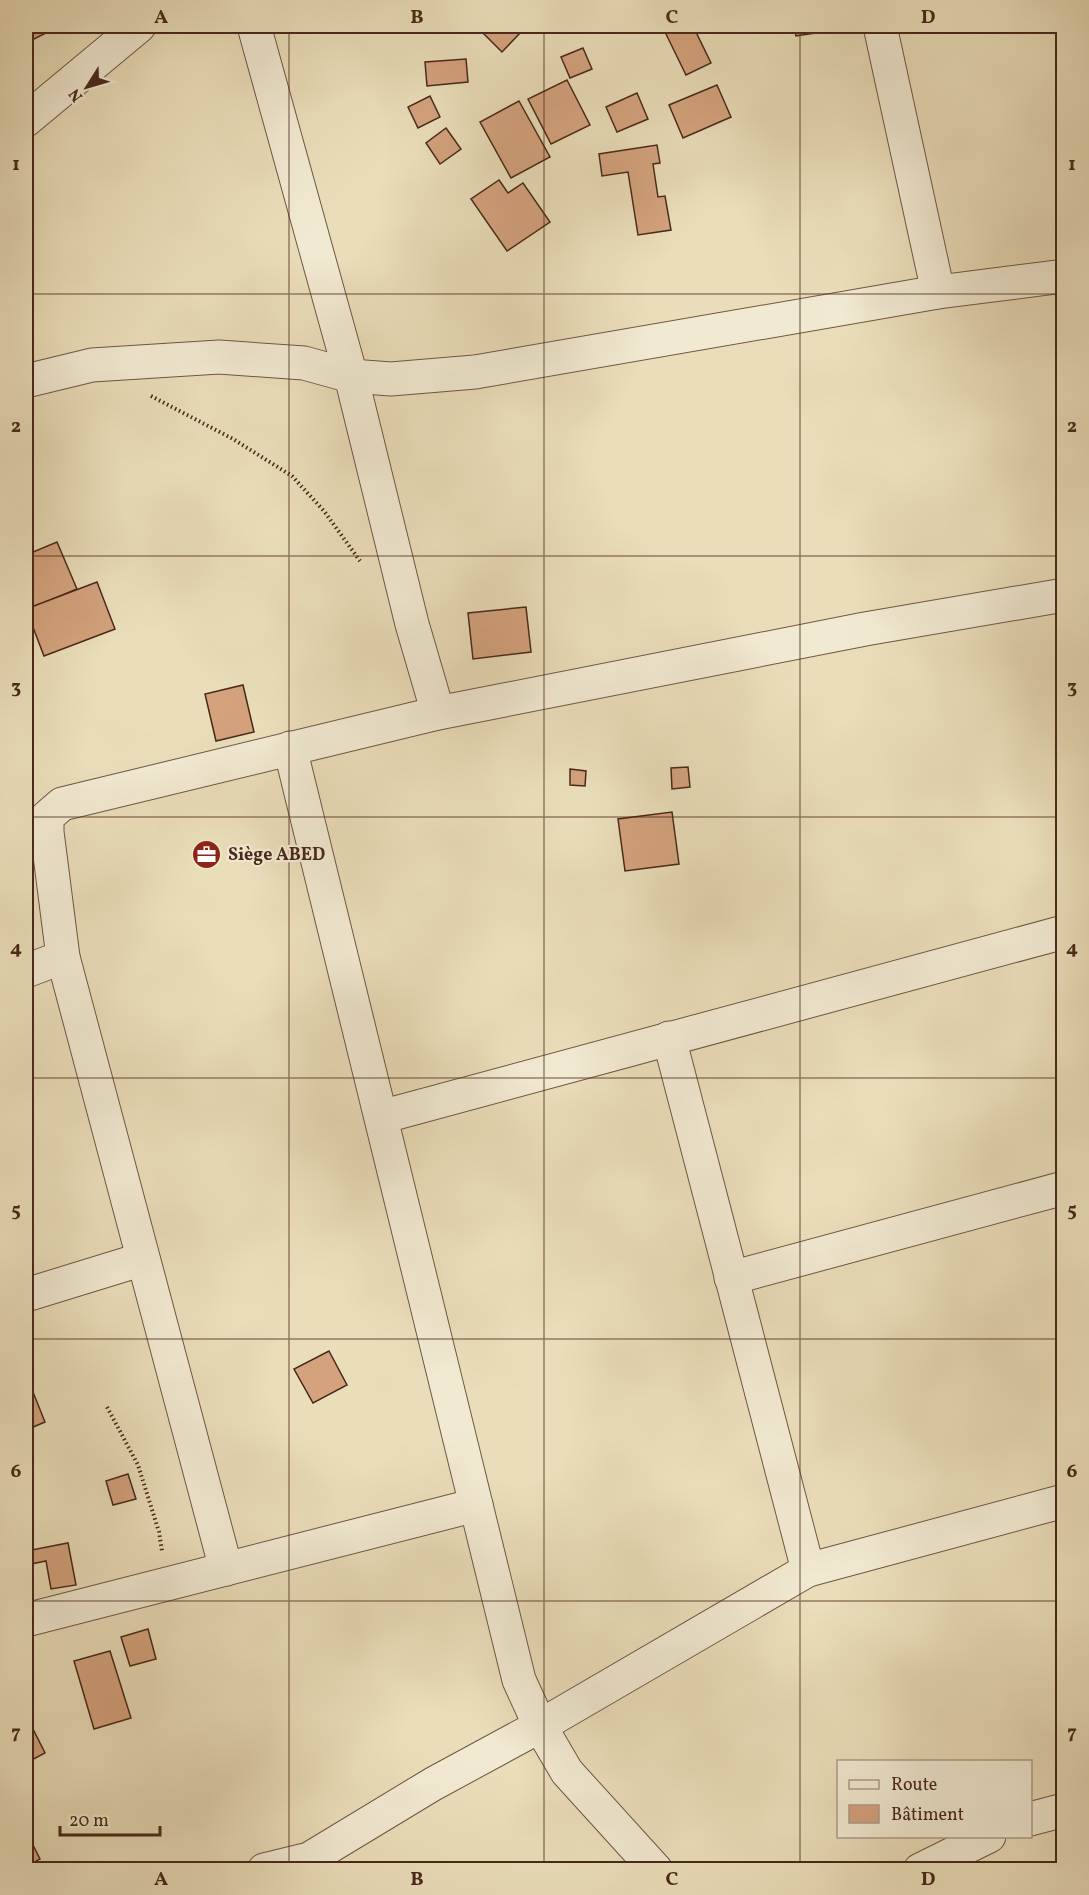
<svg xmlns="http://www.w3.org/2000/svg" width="1089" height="1895" viewBox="0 0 1089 1895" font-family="Vollkorn,serif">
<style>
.building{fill:#d4a37e;stroke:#48281a;stroke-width:1.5}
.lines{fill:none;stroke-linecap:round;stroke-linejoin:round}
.minor-casing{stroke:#705642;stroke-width:35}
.tertiary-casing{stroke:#705642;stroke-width:35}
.path{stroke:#48281a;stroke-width:4;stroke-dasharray:1.5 3;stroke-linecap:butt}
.minor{stroke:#f1ead2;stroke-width:33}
.tertiary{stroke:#f1ead2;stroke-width:33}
.grid{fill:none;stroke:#48281a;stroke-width:1.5;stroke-opacity:0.55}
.labels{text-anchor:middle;stroke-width:4.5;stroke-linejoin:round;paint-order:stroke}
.poi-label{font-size:18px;font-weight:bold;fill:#48281a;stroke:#f1ead2;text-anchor:start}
.neatline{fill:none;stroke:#48281a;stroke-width:2}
.grid-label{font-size:20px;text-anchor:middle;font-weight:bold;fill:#48281a}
</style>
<rect width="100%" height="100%" fill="#eadeba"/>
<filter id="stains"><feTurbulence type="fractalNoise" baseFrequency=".00333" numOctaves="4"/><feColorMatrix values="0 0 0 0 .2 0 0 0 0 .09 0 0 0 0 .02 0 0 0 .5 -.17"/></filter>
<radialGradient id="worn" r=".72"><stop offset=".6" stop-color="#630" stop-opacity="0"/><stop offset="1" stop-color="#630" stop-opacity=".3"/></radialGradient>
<g class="building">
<path d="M 26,26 L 47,26 L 50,31 L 26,43 Z"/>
<path d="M 476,26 L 515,26 L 521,32 L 502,52 Z"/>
<path d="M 679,26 L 693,26 L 711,63 L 686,75 L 665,32 Z"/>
<path d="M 794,26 L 856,26 L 856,27 L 796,36 Z"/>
<path d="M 583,48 L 592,69 L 570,78 L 561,57 Z"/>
<path d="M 466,59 L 468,82 L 427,86 L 425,62 Z"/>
<path d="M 567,80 L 590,125 L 551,144 L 528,99 Z"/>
<path d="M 717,85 L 731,117 L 683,138 L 669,105 Z"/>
<path d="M 637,93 L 648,119 L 617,132 L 606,107 Z"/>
<path d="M 430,96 L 440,117 L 418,128 L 408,107 Z"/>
<path d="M 519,101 L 550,157 L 511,178 L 480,122 Z"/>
<path d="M 446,128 L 461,149 L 440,164 L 426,143 Z"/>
<path d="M 657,145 L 660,163 L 653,164 L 658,197 L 665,196 L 671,230 L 638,235 L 628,172 L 602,176 L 599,154 Z"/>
<path d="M 499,180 L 508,193 L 523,183 L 550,222 L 507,251 L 471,199 Z"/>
<path d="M 57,542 L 77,589 L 29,609 L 26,600 L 26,555 Z"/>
<path d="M 97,582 L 115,629 L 44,656 L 26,609 Z"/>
<path d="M 526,607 L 531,652 L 473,659 L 468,613 Z"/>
<path d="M 243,685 L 254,732 L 216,741 L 205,694 Z"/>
<path d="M 688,767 L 690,787 L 672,789 L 671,768 Z"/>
<path d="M 570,769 L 586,771 L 585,786 L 570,785 Z"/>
<path d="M 672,812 L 679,864 L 625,871 L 618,819 Z"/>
<path d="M 329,1351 L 347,1385 L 313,1403 L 294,1369 Z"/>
<path d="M 29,1382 L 45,1422 L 26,1430 L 26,1384 Z"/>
<path d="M 128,1474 L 136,1499 L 113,1505 L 106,1481 Z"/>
<path d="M 68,1543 L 76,1585 L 51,1589 L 46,1561 L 26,1565 L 26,1551 Z"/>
<path d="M 148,1629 L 156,1659 L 130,1666 L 121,1637 Z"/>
<path d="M 110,1651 L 131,1718 L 94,1729 L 74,1661 Z"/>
<path d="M 26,1715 L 45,1753 L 26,1763 Z"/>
<path d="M 26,1831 L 40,1859 L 26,1867 Z"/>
</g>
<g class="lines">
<defs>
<g id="minor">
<path d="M 254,26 L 351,376 L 412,624 L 438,713"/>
<path d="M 880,26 L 938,292"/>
<path d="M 26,381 L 92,365 L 219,357 L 304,363 L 351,376 L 391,379 L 475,372 L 938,292 L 1064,276"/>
<path d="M 290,748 L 519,1680 L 540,1726 L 567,1772 L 656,1870"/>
<path d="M 26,971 L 63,957"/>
<path d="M 669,1038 L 808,1570"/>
<path d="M 381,1117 L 1064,932"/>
<path d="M 731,1278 L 1064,1188"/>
<path d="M 26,1295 L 143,1259"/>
<path d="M 226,1569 L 63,957 L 47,832 L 47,817 L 62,804 L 438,713 L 865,629 L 1064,595"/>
<path d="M 26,1620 L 476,1505"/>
<path d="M 1030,1819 L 1064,1810"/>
<path d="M 264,1870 L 309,1859 L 433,1784 L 540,1726 L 808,1570 L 1064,1501"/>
<path d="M 920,1870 L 989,1836"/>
</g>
<path id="tertiary" d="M 26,120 L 139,26"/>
</defs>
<use href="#minor" class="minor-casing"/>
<use href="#tertiary" class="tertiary-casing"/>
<g class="path">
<path d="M 151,396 L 233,439 L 292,476 L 324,511 L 360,561"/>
<path d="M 107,1407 L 138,1465 L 159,1532 L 162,1551"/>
</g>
<use href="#minor" class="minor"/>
<use href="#tertiary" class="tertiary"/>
</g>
<path class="grid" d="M 289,26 L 289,1870M 544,26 L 544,1870M 800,26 L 800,1870M 26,294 L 1064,294M 26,556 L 1064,556M 26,817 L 1064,817M 26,1078 L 1064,1078M 26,1339 L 1064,1339M 26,1601 L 1064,1601"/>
<defs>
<symbol id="office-disc" viewBox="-11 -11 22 22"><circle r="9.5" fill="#8f2418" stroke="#f1ead2"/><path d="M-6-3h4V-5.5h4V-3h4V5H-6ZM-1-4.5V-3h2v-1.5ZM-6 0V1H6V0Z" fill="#fff"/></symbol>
</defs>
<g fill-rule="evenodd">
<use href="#office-disc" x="190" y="838" width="33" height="33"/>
</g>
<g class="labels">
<g class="poi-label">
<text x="228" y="860">Siège ABED</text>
</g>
</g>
<rect width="1089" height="1895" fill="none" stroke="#eadeba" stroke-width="66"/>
<rect x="837" y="1760" width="195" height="78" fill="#f1ead2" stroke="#ad9c88" stroke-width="1.5"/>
<rect x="849" y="1780" width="30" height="9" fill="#f1ead2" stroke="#ad9c88" stroke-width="1.5"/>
<text x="891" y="1790" font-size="18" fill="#48281a">Route</text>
<rect x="849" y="1805" width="30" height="18" fill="#d4a37e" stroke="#ad9c88" stroke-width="1.5"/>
<text x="891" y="1820" font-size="18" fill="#48281a">Bâtiment</text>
<g transform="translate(87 87) rotate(233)" stroke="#f1ead2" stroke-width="4.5" paint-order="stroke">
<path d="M0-4.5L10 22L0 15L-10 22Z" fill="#48281a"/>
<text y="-9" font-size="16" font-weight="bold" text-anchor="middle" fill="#48281a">N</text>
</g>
<path d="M60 1826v9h100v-9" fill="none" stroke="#48281a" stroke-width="3"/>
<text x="69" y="1826" font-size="18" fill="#48281a" stroke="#f1ead2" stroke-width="4.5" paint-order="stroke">20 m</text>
<rect x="33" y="33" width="1023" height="1829" class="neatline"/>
<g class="grid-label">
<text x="161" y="23">A</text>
<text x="417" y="23">B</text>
<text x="672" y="23">C</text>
<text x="928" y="23">D</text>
<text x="16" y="170">1</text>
<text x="1072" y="170">1</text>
<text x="16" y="432">2</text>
<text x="1072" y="432">2</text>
<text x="16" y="693">3</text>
<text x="1072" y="693">3</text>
<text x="16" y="954">4</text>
<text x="1072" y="954">4</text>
<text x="16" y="1216">5</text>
<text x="1072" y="1216">5</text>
<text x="16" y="1477">6</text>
<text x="1072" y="1477">6</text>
<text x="16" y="1738">7</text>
<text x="1072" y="1738">7</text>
<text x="161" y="1885">A</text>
<text x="417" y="1885">B</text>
<text x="672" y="1885">C</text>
<text x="928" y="1885">D</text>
</g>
<rect width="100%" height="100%" filter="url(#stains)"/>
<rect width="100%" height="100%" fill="url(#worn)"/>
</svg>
